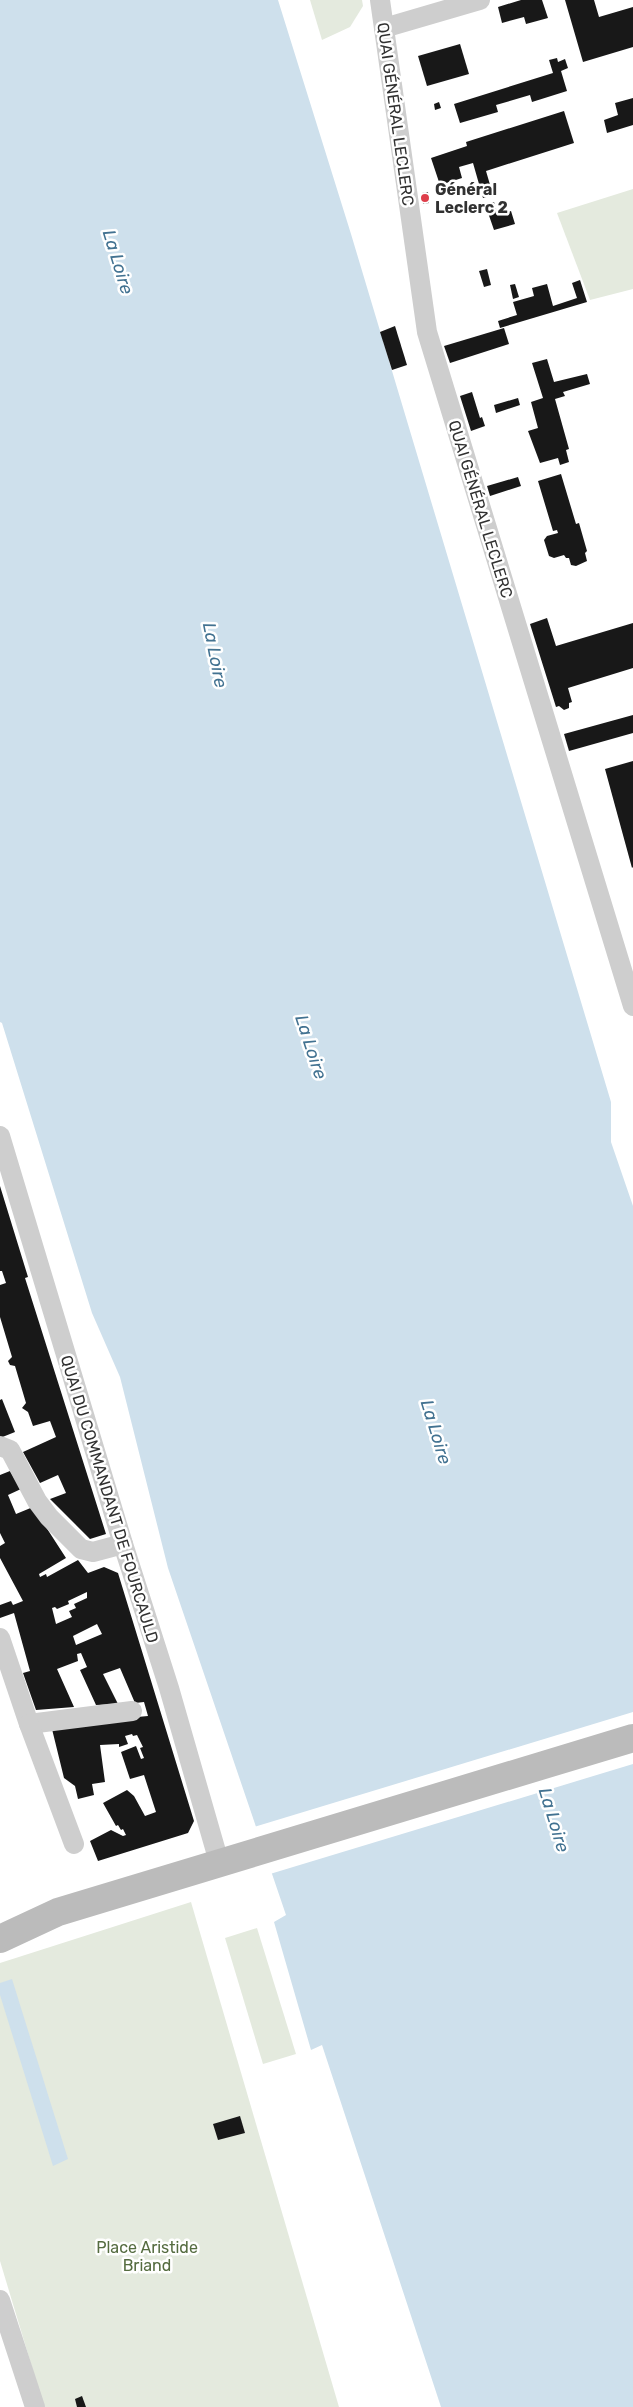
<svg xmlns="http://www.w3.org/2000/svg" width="633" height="2407" viewBox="0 0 633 2407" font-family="Rubik,sans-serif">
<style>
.green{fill:#e4eade}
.water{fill:#cee0ec}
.pier{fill:#fff}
.building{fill:#181818;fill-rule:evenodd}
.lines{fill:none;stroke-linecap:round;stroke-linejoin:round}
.street{stroke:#cecece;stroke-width:20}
.secondary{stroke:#bbb;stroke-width:28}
.poi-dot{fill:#de3e4a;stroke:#fff;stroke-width:2}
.labels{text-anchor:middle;stroke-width:5;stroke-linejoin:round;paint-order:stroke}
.street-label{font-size:16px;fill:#313131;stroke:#fff}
.poi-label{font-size:16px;font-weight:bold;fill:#313131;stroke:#fff;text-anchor:start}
.park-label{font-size:16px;fill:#556c40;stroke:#fff}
.water-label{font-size:18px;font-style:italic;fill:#427291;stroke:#fff}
</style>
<rect width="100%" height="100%" fill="#fff"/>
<g class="green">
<path d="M 310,0 L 362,0 L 363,6 L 350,27 L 322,40 Z"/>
<path d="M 633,189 L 633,289 L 590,300 L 557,213 Z"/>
<path d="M 191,1902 L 339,2407 L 44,2407 L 0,2261 L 0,1963 Z"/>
<path d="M 257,1928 L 296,2054 L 263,2064 L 225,1938 Z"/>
</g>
<g class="water">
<path d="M 0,0 L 278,0 L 351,234 L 611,1102 L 611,1142 L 633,1206 L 633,2407 L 441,2407 L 322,2045 L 311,2050 L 274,1922 L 286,1915 L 168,1568 L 120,1377 L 92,1313 L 2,1023 L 0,1022 Z"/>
<path d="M 12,1979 L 68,2159 L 53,2166 L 0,1995 L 0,1983 Z"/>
</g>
<path class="pier" d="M 633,1712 L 633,1764 L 270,1874 L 254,1827 Z"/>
<g class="building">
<path d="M 521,0 L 542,0 L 548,18 L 526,24 L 524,17 L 502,23 L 498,7 Z"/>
<path d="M 565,0 L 594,0 L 599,17 L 633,7 L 633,47 L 583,62 Z"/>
<path d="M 460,44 L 469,74 L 427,86 L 418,56 Z"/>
<path d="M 557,58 L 558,62 L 565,59 L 568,68 L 561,71 L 567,91 L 532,102 L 530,95 L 496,105 L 498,112 L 460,123 L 454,104 L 553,73 L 549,60 Z"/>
<path d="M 633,98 L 633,125 L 607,133 L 604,120 L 618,115 L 615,103 Z"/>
<path d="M 439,102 L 441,108 L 435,110 L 434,104 Z"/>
<path d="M 564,111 L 574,143 L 486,171 L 493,195 L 483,198 L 473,163 L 459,167 L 462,178 L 440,185 L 431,158 L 467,146 L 466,142 Z"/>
<path d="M 428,192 L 429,203 L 423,204 L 422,193 Z"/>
<path d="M 494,202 L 498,215 L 511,211 L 515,224 L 494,230 L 485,204 Z"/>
<path d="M 487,269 L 491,285 L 484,287 L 479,271 Z"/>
<path d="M 580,280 L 587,302 L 500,328 L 498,321 L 517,315 L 513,302 L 534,296 L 532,288 L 547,284 L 553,306 L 577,298 L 572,283 Z"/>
<path d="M 515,284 L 519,297 L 513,299 L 510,285 Z"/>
<path d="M 395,326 L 407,365 L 392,370 L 380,332 Z"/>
<path d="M 504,328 L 509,344 L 450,363 L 444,346 Z"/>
<path d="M 547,359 L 554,382 L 587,374 L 590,384 L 563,392 L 565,396 L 555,399 L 569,449 L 566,450 L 569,462 L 560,465 L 558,458 L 540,463 L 528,431 L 538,428 L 531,402 L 543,398 L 532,363 Z"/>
<path d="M 472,392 L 480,418 L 482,417 L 485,426 L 471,431 L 460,396 Z"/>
<path d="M 518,398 L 520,405 L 496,413 L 494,405 Z"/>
<path d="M 561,474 L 576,524 L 579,523 L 587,551 L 585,553 L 587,561 L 576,566 L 571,565 L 569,558 L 566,558 L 564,555 L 554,558 L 549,556 L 544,540 L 547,536 L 558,533 L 557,530 L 553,531 L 538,481 Z"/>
<path d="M 518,477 L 521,486 L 490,496 L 487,486 Z"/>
<path d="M 547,618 L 556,646 L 633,623 L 633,668 L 568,688 L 572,702 L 569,703 L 569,708 L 564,710 L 559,706 L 556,707 L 530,624 Z"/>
<path d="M 633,715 L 633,733 L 569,751 L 564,734 Z"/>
<path d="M 633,761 L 633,867 L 632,868 L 605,769 Z"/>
<path d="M 0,1186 L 28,1277 L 25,1278 L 106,1534 L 90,1539 L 50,1499 L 66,1493 L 58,1475 L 40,1483 L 23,1452 L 56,1437 L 50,1421 L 33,1426 L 28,1412 L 22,1408 L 26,1403 L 15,1366 L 10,1365 L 8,1361 L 12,1357 L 0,1317 L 0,1285 L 6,1283 L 2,1271 L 0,1271 Z"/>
<path d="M 2,1399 L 15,1432 L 0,1438 L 0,1400 Z"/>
<path d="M 10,1471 L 21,1489 L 8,1495 L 16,1514 L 33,1507 L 66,1558 L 39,1574 L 40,1577 L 46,1574 L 47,1577 L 78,1560 L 88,1573 L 104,1567 L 118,1573 L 194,1821 L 188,1833 L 98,1861 L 90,1841 L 111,1830 L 123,1836 L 126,1835 L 123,1829 L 121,1830 L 118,1825 L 116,1826 L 103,1803 L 127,1790 L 134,1796 L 145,1816 L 156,1812 L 144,1775 L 130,1779 L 121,1752 L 136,1746 L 141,1759 L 144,1758 L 140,1748 L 143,1747 L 137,1735 L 133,1736 L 132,1734 L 125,1736 L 128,1744 L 119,1747 L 119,1744 L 100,1745 L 105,1782 L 92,1784 L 94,1795 L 78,1799 L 75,1786 L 64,1778 L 51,1725 L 148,1716 L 144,1702 L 135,1703 L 120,1668 L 103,1674 L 118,1704 L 96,1705 L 80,1670 L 87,1667 L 81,1653 L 77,1654 L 78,1661 L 57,1669 L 74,1707 L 36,1710 L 23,1673 L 30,1671 L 14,1613 L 0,1618 L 0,1605 L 11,1601 L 13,1605 L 23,1601 L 0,1558 L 0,1546 L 5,1543 L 0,1533 L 0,1475 ZM 87,1592 L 87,1598 L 74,1604 L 76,1608 L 69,1611 L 72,1617 L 56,1624 L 52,1608 L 55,1607 L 57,1609 L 69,1604 L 68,1601 ZM 97,1624 L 102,1634 L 76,1645 L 73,1636 Z"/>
<path d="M 240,2116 L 245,2133 L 218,2140 L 213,2124 Z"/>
<path d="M 82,2396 L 86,2407 L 77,2407 L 75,2399 Z"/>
</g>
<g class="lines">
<g class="street">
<path d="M 380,0 L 427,332 L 633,1006"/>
<path d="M 384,28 L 480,0"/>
<path d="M 0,1136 L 123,1544 L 169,1688 L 219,1862"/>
<path d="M 0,1446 L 10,1450 L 37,1501 L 49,1517 L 81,1549 L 93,1552 L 123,1544"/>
<path d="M 0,1638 L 29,1724 L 132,1711"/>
<path d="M 29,1724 L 74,1844"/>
<path d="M 0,2300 L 35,2407"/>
</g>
<path class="secondary" d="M 0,1939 L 58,1912 L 633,1738"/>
</g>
<circle class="poi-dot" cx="425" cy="198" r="5"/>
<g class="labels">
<g class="street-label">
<text transform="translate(396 114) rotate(82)" y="6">QUAI GÉNÉRAL LECLERC</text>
<text transform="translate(481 509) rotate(73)" y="6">QUAI GÉNÉRAL LECLERC</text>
<text transform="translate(110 1499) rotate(73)" y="6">QUAI DU COMMANDANT DE FOURCAULD</text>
</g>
<g class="poi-label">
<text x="435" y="195">Général<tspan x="435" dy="18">Leclerc 2</tspan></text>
</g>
<g class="park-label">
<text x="147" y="2253">Place Aristide<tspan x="147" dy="18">Briand</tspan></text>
</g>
<g class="water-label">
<text transform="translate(118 262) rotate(73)" y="6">La Loire</text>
<text transform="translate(215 655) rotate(79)" y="6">La Loire</text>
<text transform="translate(311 1047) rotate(72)" y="6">La Loire</text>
<text transform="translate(436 1432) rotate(73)" y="6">La Loire</text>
<text transform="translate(554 1820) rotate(73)" y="6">La Loire</text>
</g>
</g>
</svg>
